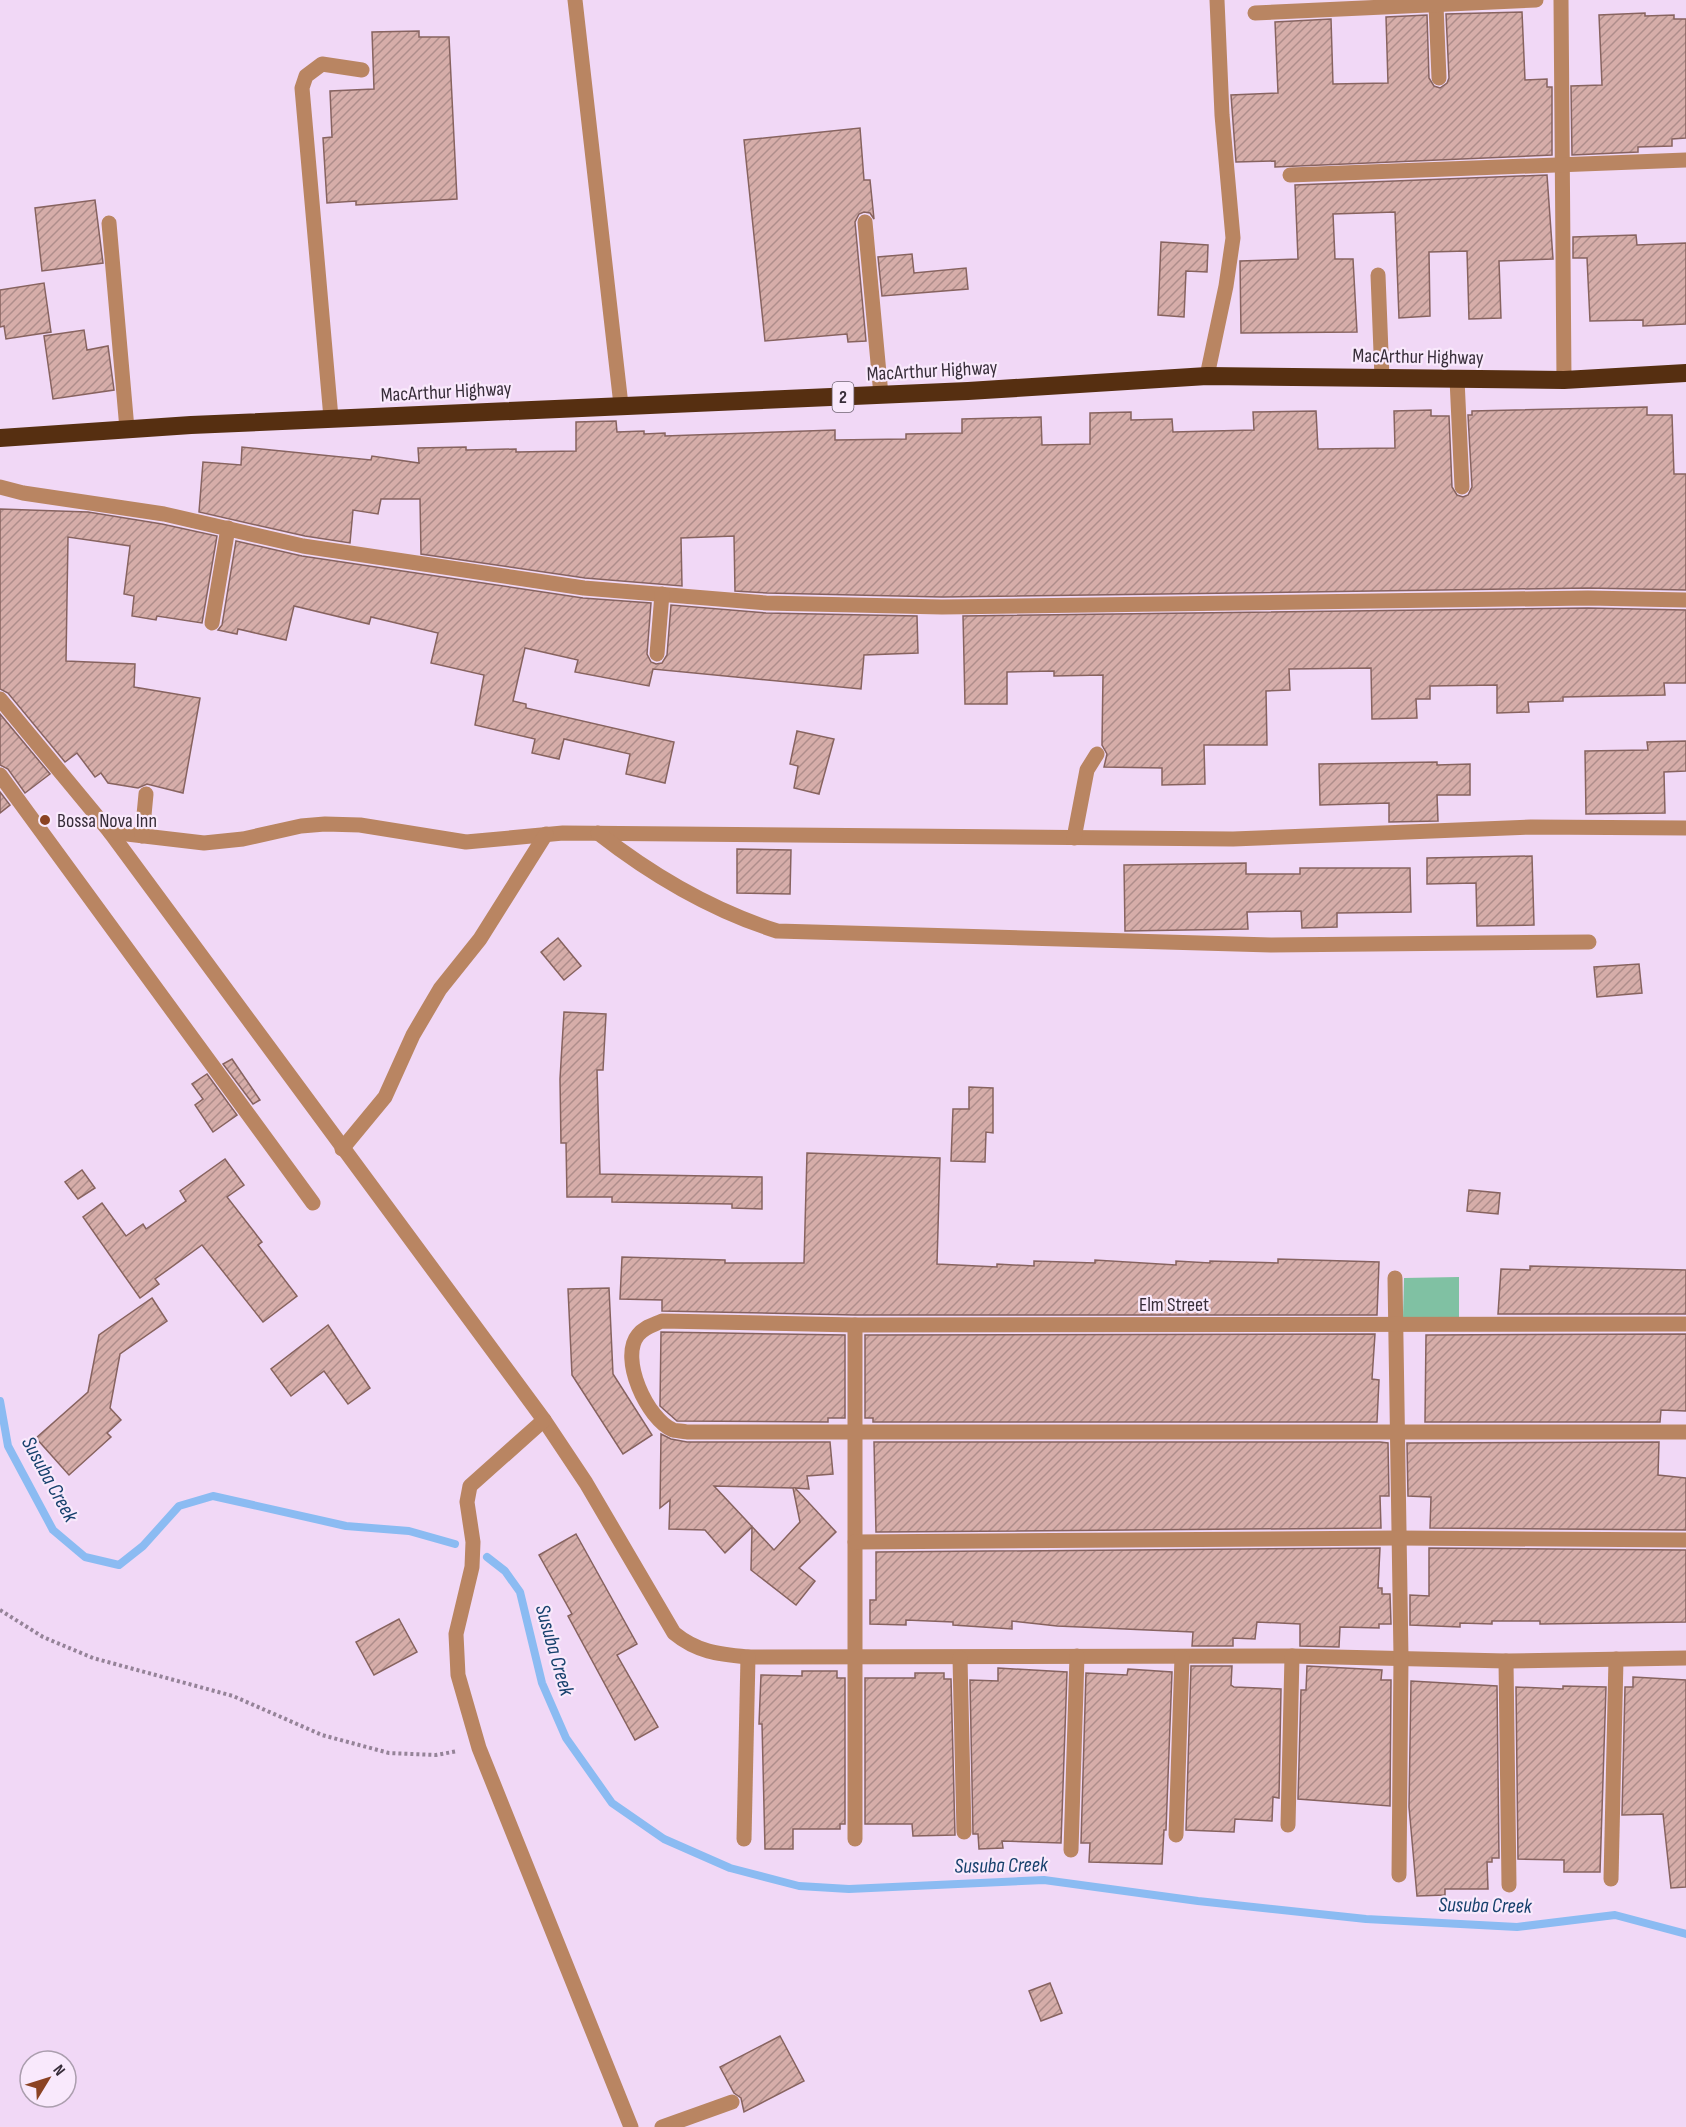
<svg xmlns="http://www.w3.org/2000/svg" width="1686" height="2127" viewBox="0 0 1686 2127" font-family="'Sofia Sans Condensed',sans-serif">
<style>
.green{fill:#80c1a3}
.lines{fill:none;stroke-linecap:round;stroke-linejoin:round}
.stream{stroke:#8bbbf2;stroke-width:8}
.building{fill:url(#building-hatch);stroke:#87635f;stroke-width:1.5;fill-rule:evenodd}
.path{stroke:#958398;stroke-width:4;stroke-dasharray:3 3;stroke-linecap:butt}
.minor{stroke:#b98562;stroke-width:15}
.highway{stroke:#562f11;stroke-width:18}
.poi-dot{fill:#8b4323;stroke:#f9e9fc;stroke-width:2}
.labels{text-anchor:middle;stroke-width:4.5;stroke-linejoin:round;paint-order:stroke}
.shield{fill:#f9e9fc;stroke:#716574;stroke-width:1.5}
.shield-label{font-size:18px;font-weight:bold;fill:#372d39}
.street-label{font-size:20px;fill:#372d39;stroke:#f9e9fc}
.poi-label{font-size:20px;fill:#372d39;stroke:#f9e9fc;text-anchor:start}
.water-label{font-size:21px;font-style:italic;fill:#17416d;stroke:#f9e9fc}
</style>
<defs>
<pattern id="building-hatch" width="6" height="6" patternUnits="userSpaceOnUse" patternTransform="scale(1.5)"><rect width="6" height="6" fill="#d6ada9"/><path d="M-1 1l2-2M0 6l6-6M5 7l2-2" fill="none" stroke="#ae8d8b"/></pattern>
</defs>
<rect width="100%" height="100%" fill="#f1d8f6"/>
<path class="green" d="M 1459,1277 L 1459,1318 L 1403,1318 L 1404,1278 Z"/>
<g class="lines">
<g class="stream">
<path d="M 0,1401 L 8,1446 L 53,1530 L 85,1557 L 119,1565 L 143,1546 L 179,1506 L 213,1496 L 346,1526 L 409,1531 L 455,1544"/>
<path d="M 487,1557 L 505,1571 L 520,1592 L 542,1683 L 566,1738 L 612,1803 L 664,1839 L 730,1868 L 799,1886 L 849,1889 L 1044,1880 L 1198,1901 L 1366,1919 L 1517,1927 L 1615,1915 L 1686,1934"/>
</g>
</g>
<g class="building">
<path d="M 1522,12 L 1525,80 L 1547,79 L 1547,87 L 1552,87 L 1552,155 L 1275,167 L 1275,161 L 1236,162 L 1231,95 L 1278,93 L 1275,22 L 1331,19 L 1333,84 L 1388,83 L 1386,17 L 1427,15 L 1429,78 L 1434,86 L 1440,88 L 1447,83 L 1449,78 L 1446,14 Z"/>
<path d="M 1645,13 L 1645,16 L 1674,15 L 1674,19 L 1686,19 L 1686,138 L 1672,139 L 1672,146 L 1638,147 L 1638,152 L 1572,155 L 1571,86 L 1602,85 L 1599,15 Z"/>
<path d="M 419,31 L 419,37 L 449,37 L 457,199 L 356,205 L 356,201 L 327,203 L 323,138 L 332,137 L 330,91 L 374,89 L 372,32 Z"/>
<path d="M 860,128 L 864,180 L 870,180 L 874,219 L 870,213 L 864,212 L 859,214 L 855,222 L 866,341 L 848,342 L 847,334 L 765,341 L 744,140 Z"/>
<path d="M 1547,175 L 1553,259 L 1499,261 L 1501,318 L 1469,319 L 1467,251 L 1429,252 L 1430,316 L 1399,318 L 1395,212 L 1333,214 L 1335,259 L 1353,259 L 1357,332 L 1241,333 L 1240,261 L 1298,259 L 1295,185 Z"/>
<path d="M 95,200 L 103,263 L 42,271 L 35,208 Z"/>
<path d="M 1636,235 L 1637,245 L 1686,243 L 1686,324 L 1643,326 L 1643,320 L 1590,321 L 1587,258 L 1573,258 L 1573,237 Z"/>
<path d="M 1161,242 L 1208,245 L 1207,272 L 1186,271 L 1184,317 L 1158,315 Z"/>
<path d="M 912,254 L 914,273 L 966,268 L 968,289 L 882,296 L 878,257 Z"/>
<path d="M 44,283 L 51,332 L 6,339 L 4,326 L 0,327 L 0,290 Z"/>
<path d="M 84,330 L 87,350 L 108,346 L 114,390 L 53,399 L 44,336 Z"/>
<path d="M 1647,407 L 1647,415 L 1672,415 L 1674,474 L 1686,474 L 1686,590 L 1588,588 L 942,597 L 767,593 L 735,591 L 734,536 L 681,538 L 682,586 L 585,578 L 421,554 L 420,499 L 381,499 L 378,514 L 353,510 L 350,543 L 305,536 L 199,512 L 203,462 L 241,465 L 242,447 L 371,460 L 372,456 L 419,463 L 418,448 L 466,447 L 466,450 L 516,449 L 516,452 L 576,451 L 576,422 L 616,421 L 617,432 L 644,431 L 644,434 L 665,433 L 665,436 L 835,430 L 835,440 L 906,439 L 906,434 L 962,433 L 962,419 L 1041,417 L 1042,445 L 1090,444 L 1090,413 L 1131,412 L 1131,420 L 1172,419 L 1173,432 L 1254,430 L 1253,412 L 1316,411 L 1318,449 L 1395,448 L 1394,411 L 1431,410 L 1431,416 L 1449,416 L 1452,487 L 1457,495 L 1463,497 L 1468,495 L 1472,487 L 1468,415 L 1472,415 L 1472,411 Z"/>
<path d="M 0,509 L 88,512 L 162,524 L 217,536 L 202,623 L 157,616 L 156,620 L 132,616 L 134,596 L 124,594 L 130,546 L 68,537 L 66,661 L 135,664 L 134,687 L 200,698 L 183,793 L 147,784 L 138,788 L 108,783 L 101,773 L 95,777 L 77,753 L 65,762 L 8,693 L 0,689 Z"/>
<path d="M 236,541 L 302,556 L 583,598 L 651,603 L 647,654 L 651,662 L 656,664 L 662,663 L 667,655 L 671,605 L 766,613 L 917,616 L 918,653 L 864,655 L 861,689 L 653,669 L 649,686 L 575,672 L 578,660 L 525,648 L 513,701 L 526,704 L 526,708 L 674,742 L 665,783 L 626,774 L 630,754 L 564,739 L 559,759 L 532,753 L 535,739 L 475,725 L 484,675 L 431,663 L 438,633 L 371,617 L 369,624 L 294,606 L 286,640 L 238,629 L 237,634 L 218,630 L 222,625 Z"/>
<path d="M 1588,608 L 1686,610 L 1686,683 L 1664,683 L 1665,695 L 1563,697 L 1563,701 L 1528,702 L 1529,712 L 1497,713 L 1497,685 L 1430,686 L 1430,699 L 1416,699 L 1417,718 L 1372,719 L 1371,668 L 1289,669 L 1290,690 L 1266,691 L 1267,745 L 1204,745 L 1205,784 L 1162,785 L 1162,768 L 1104,767 L 1107,754 L 1102,745 L 1103,675 L 1054,676 L 1054,671 L 1007,672 L 1007,704 L 965,704 L 963,616 Z"/>
<path d="M 0,714 L 50,774 L 25,793 L 8,769 L 0,765 Z"/>
<path d="M 797,731 L 834,739 L 819,794 L 794,788 L 798,766 L 790,764 Z"/>
<path d="M 1686,741 L 1686,771 L 1664,772 L 1665,813 L 1586,814 L 1585,751 L 1648,750 L 1647,742 Z"/>
<path d="M 1437,762 L 1437,765 L 1470,764 L 1470,795 L 1437,795 L 1438,821 L 1389,822 L 1389,803 L 1320,805 L 1319,764 Z"/>
<path d="M 0,792 L 10,805 L 0,813 Z"/>
<path d="M 737,849 L 791,850 L 790,894 L 737,893 Z"/>
<path d="M 1532,856 L 1534,925 L 1477,926 L 1476,883 L 1427,884 L 1427,858 Z"/>
<path d="M 1246,863 L 1246,874 L 1300,874 L 1300,868 L 1410,868 L 1411,912 L 1337,913 L 1337,927 L 1302,928 L 1301,911 L 1247,912 L 1248,929 L 1125,931 L 1124,865 Z"/>
<path d="M 558,938 L 581,966 L 564,980 L 541,952 Z"/>
<path d="M 1639,964 L 1642,993 L 1597,997 L 1594,967 Z"/>
<path d="M 564,1012 L 606,1014 L 603,1070 L 597,1070 L 600,1174 L 762,1177 L 762,1209 L 732,1208 L 732,1204 L 612,1202 L 612,1197 L 567,1197 L 566,1143 L 561,1143 L 560,1079 Z"/>
<path d="M 232,1059 L 260,1100 L 253,1104 L 223,1064 Z"/>
<path d="M 207,1074 L 237,1115 L 213,1132 L 195,1105 L 203,1099 L 192,1084 Z"/>
<path d="M 969,1087 L 993,1088 L 993,1133 L 986,1132 L 985,1162 L 951,1161 L 953,1109 L 969,1109 Z"/>
<path d="M 807,1153 L 940,1158 L 937,1264 L 997,1267 L 997,1264 L 1034,1266 L 1034,1261 L 1095,1263 L 1095,1260 L 1176,1265 L 1176,1261 L 1210,1263 L 1210,1261 L 1278,1263 L 1278,1259 L 1379,1262 L 1377,1315 L 855,1315 L 662,1311 L 662,1300 L 620,1299 L 622,1257 L 725,1260 L 725,1263 L 804,1263 Z"/>
<path d="M 225,1159 L 244,1185 L 227,1197 L 262,1242 L 258,1245 L 297,1296 L 263,1322 L 202,1245 L 155,1279 L 159,1284 L 140,1298 L 83,1217 L 102,1203 L 126,1236 L 143,1224 L 146,1229 L 186,1201 L 180,1191 Z"/>
<path d="M 82,1170 L 95,1188 L 78,1199 L 65,1182 Z"/>
<path d="M 1469,1190 L 1500,1193 L 1498,1214 L 1467,1211 Z"/>
<path d="M 1530,1266 L 1686,1270 L 1686,1314 L 1498,1314 L 1501,1269 L 1530,1270 Z"/>
<path d="M 609,1288 L 613,1374 L 652,1435 L 623,1454 L 572,1375 L 568,1289 Z"/>
<path d="M 152,1298 L 167,1321 L 120,1354 L 110,1408 L 121,1420 L 107,1433 L 111,1437 L 69,1475 L 36,1438 L 88,1392 L 99,1335 Z"/>
<path d="M 328,1325 L 370,1388 L 348,1404 L 324,1371 L 291,1396 L 271,1369 Z"/>
<path d="M 661,1332 L 845,1335 L 845,1418 L 828,1418 L 828,1422 L 677,1421 L 660,1406 Z"/>
<path d="M 1375,1334 L 1372,1379 L 1379,1380 L 1377,1422 L 873,1422 L 873,1418 L 865,1418 L 865,1335 Z"/>
<path d="M 1686,1334 L 1686,1411 L 1661,1410 L 1660,1422 L 1425,1422 L 1426,1335 Z"/>
<path d="M 661,1434 L 671,1439 L 687,1442 L 830,1442 L 833,1474 L 807,1476 L 809,1489 L 795,1488 L 836,1532 L 799,1568 L 815,1581 L 796,1605 L 751,1570 L 752,1527 L 725,1553 L 705,1530 L 669,1529 L 670,1500 L 660,1508 ZM 714,1486 L 793,1488 L 800,1522 L 774,1550 Z"/>
<path d="M 874,1442 L 1380,1442 L 1388,1443 L 1389,1496 L 1380,1496 L 1381,1528 L 876,1532 Z"/>
<path d="M 1659,1442 L 1658,1475 L 1686,1478 L 1686,1530 L 1430,1528 L 1431,1497 L 1408,1496 L 1407,1443 Z"/>
<path d="M 576,1534 L 637,1644 L 617,1655 L 658,1727 L 635,1740 L 568,1616 L 572,1614 L 539,1555 Z"/>
<path d="M 1380,1548 L 1378,1588 L 1382,1588 L 1382,1594 L 1390,1594 L 1391,1624 L 1379,1624 L 1379,1628 L 1340,1627 L 1339,1647 L 1300,1646 L 1300,1624 L 1257,1622 L 1255,1639 L 1233,1638 L 1233,1646 L 1192,1646 L 1193,1632 L 1057,1626 L 1012,1621 L 1012,1629 L 953,1625 L 953,1622 L 906,1620 L 906,1625 L 870,1624 L 870,1600 L 876,1600 L 876,1552 Z"/>
<path d="M 1429,1548 L 1686,1550 L 1686,1622 L 1540,1624 L 1540,1621 L 1492,1621 L 1492,1624 L 1460,1623 L 1460,1627 L 1410,1625 L 1410,1595 L 1429,1596 Z"/>
<path d="M 399,1619 L 417,1652 L 374,1675 L 356,1642 Z"/>
<path d="M 1191,1666 L 1232,1666 L 1231,1685 L 1234,1687 L 1281,1689 L 1279,1798 L 1273,1797 L 1272,1821 L 1235,1819 L 1234,1832 L 1186,1830 Z"/>
<path d="M 1307,1666 L 1382,1670 L 1381,1680 L 1391,1680 L 1390,1806 L 1298,1799 L 1301,1690 L 1306,1690 Z"/>
<path d="M 998,1668 L 1067,1672 L 1061,1843 L 1002,1841 L 1003,1848 L 979,1849 L 978,1834 L 973,1834 L 970,1680 L 998,1681 Z"/>
<path d="M 1128,1669 L 1172,1672 L 1166,1830 L 1164,1830 L 1162,1864 L 1089,1862 L 1090,1843 L 1081,1843 L 1086,1673 L 1127,1675 Z"/>
<path d="M 802,1671 L 837,1671 L 837,1678 L 845,1678 L 845,1824 L 840,1824 L 840,1829 L 793,1829 L 793,1849 L 765,1849 L 762,1724 L 759,1724 L 761,1675 L 802,1676 Z"/>
<path d="M 915,1673 L 944,1673 L 944,1679 L 951,1679 L 955,1835 L 913,1836 L 912,1824 L 865,1824 L 865,1678 L 915,1678 Z"/>
<path d="M 1633,1677 L 1686,1680 L 1686,1887 L 1671,1888 L 1663,1814 L 1622,1815 L 1625,1687 L 1633,1687 Z"/>
<path d="M 1411,1681 L 1497,1686 L 1499,1858 L 1492,1858 L 1492,1862 L 1487,1862 L 1488,1889 L 1445,1889 L 1445,1895 L 1417,1896 L 1409,1807 Z"/>
<path d="M 1563,1686 L 1606,1687 L 1600,1872 L 1564,1872 L 1564,1860 L 1518,1859 L 1516,1687 L 1563,1689 Z"/>
<path d="M 1050,1983 L 1062,2013 L 1041,2021 L 1029,1991 Z"/>
<path d="M 780,2036 L 804,2081 L 744,2112 L 741,2098 L 734,2093 L 720,2067 Z"/>
</g>
<g class="lines">
<path class="path" d="M 0,1610 L 43,1637 L 93,1658 L 233,1696 L 322,1735 L 389,1753 L 436,1755 L 458,1751"/>
<g class="minor">
<path d="M 575,0 L 621,405"/>
<path d="M 1561,0 L 1564,380"/>
<path d="M 1436,5 L 1439,78"/>
<path d="M 1255,13 L 1536,0"/>
<path d="M 1290,175 L 1686,160"/>
<path d="M 865,222 L 881,395"/>
<path d="M 109,223 L 127,429"/>
<path d="M 1378,275 L 1382,378"/>
<path d="M 1207,376 L 1226,286 L 1233,238 L 1222,115 L 1217,0"/>
<path d="M 1457,379 L 1462,487"/>
<path d="M 331,418 L 302,88 L 306,76 L 322,64 L 362,70"/>
<path d="M 0,487 L 23,493 L 164,514 L 303,546 L 584,588 L 766,603 L 942,607 L 1588,598 L 1686,600"/>
<path d="M 212,623 L 228,528"/>
<path d="M 657,654 L 662,594"/>
<path d="M 0,699 L 110,832 L 544,1420 L 586,1483 L 674,1633 C 697,1652 718,1654 748,1657 L 1292,1656 L 1506,1661 L 1686,1658"/>
<path d="M 0,775 L 313,1203"/>
<path d="M 110,832 L 204,843 L 243,839 L 301,826 L 325,824 L 360,825 L 466,842 L 563,833 L 1233,839 L 1531,827 L 1686,828"/>
<path d="M 598,833 C 653,876 711,910 777,931 L 1271,945 L 1589,942"/>
<path d="M 142,836 L 146,794"/>
<path d="M 1074,838 L 1087,770 L 1097,754"/>
<path d="M 342,1149 L 385,1097 L 413,1035 L 440,989 L 480,939 L 546,834"/>
<path d="M 1395,1278 L 1401,1657 L 1399,1875"/>
<path d="M 1686,1324 L 855,1325 L 662,1321 C 653,1325 644,1327 638,1335 C 619,1358 647,1419 673,1430 C 676,1431 682,1431 687,1432 L 1686,1432"/>
<path d="M 855,1325 L 855,1839"/>
<path d="M 544,1420 L 470,1486 L 467,1502 L 473,1542 L 472,1567 L 456,1634 L 458,1675 L 479,1748 L 631,2127"/>
<path d="M 855,1542 L 1398,1538 L 1686,1540"/>
<path d="M 960,1658 L 964,1832"/>
<path d="M 1506,1661 L 1509,1885"/>
<path d="M 1288,1825 L 1292,1656"/>
<path d="M 1176,1835 L 1182,1657"/>
<path d="M 744,1839 L 748,1657"/>
<path d="M 1071,1850 L 1077,1656"/>
<path d="M 1611,1879 L 1616,1659"/>
<path d="M 662,2127 L 732,2102"/>
</g>
<path class="highway" d="M 0,438 L 191,425 L 968,391 L 1207,376 L 1564,380 L 1686,373"/>
</g>
<circle class="poi-dot" cx="45" cy="820" r="6"/>
<g class="labels">
<rect class="shield" x="832.5" y="382" width="21" height="30" rx="4.5"/>
<g class="shield-label">
<text x="843" y="403">2</text>
</g>
<g class="street-label">
<text transform="translate(1418 356) rotate(1)" y="7">MacArthur Highway</text>
<text transform="translate(932 370) rotate(-3)" y="7">MacArthur Highway</text>
<text transform="translate(446 391) rotate(-3)" y="7">MacArthur Highway</text>
<text x="1174" y="1311">Elm Street</text>
</g>
<g class="poi-label">
<text x="57" y="827">Bossa Nova Inn</text>
</g>
<g class="water-label">
<text transform="translate(50 1479) rotate(61)" y="7">Susuba Creek</text>
<text transform="translate(555 1650) rotate(74)" y="7">Susuba Creek</text>
<text transform="translate(1001 1865) rotate(-1)" y="7">Susuba Creek</text>
<text transform="translate(1485 1905) rotate(1)" y="7">Susuba Creek</text>
</g>
</g>
<g transform="translate(48 2079) rotate(52)"><circle r="28" fill="#f9e9fc" stroke="#ab9eae" stroke-width="1.5"/>
<path d="M0-4.5L10 22L0 15L-10 22Z" fill="#8b4323"/>
<text y="-9" font-size="16" font-weight="bold" text-anchor="middle" fill="#372d39">N</text>
</g>
</svg>
